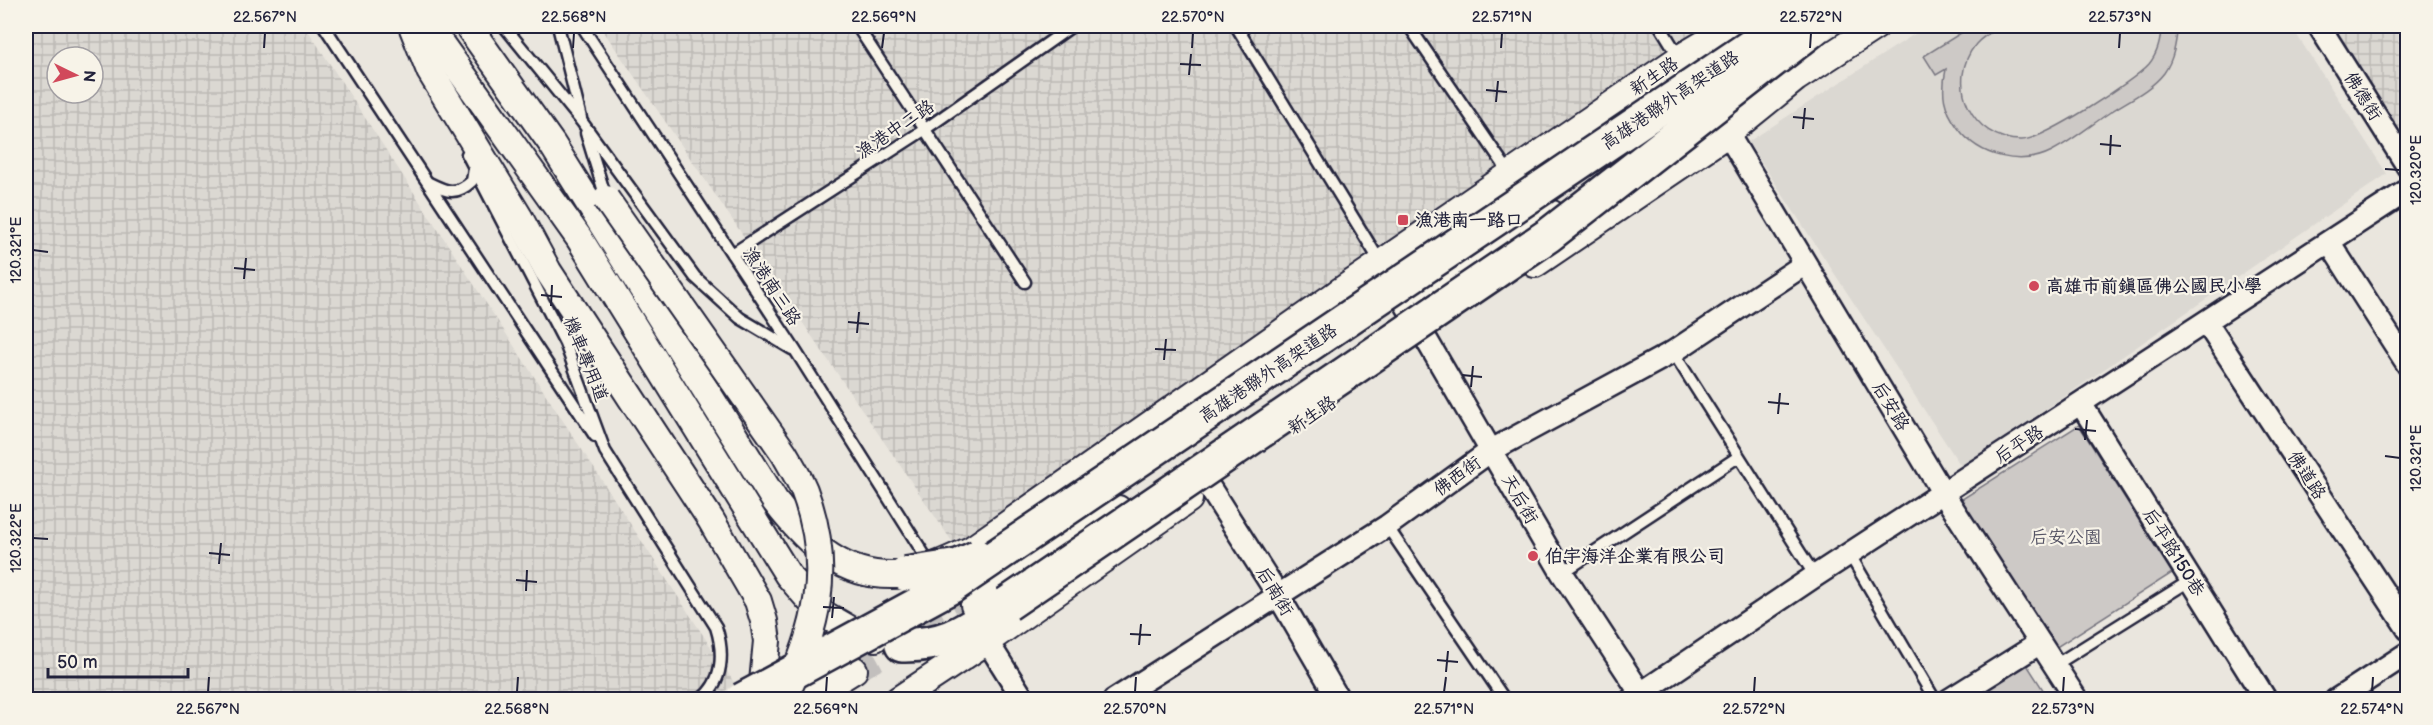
<svg xmlns="http://www.w3.org/2000/svg" width="2433" height="725" viewBox="0 0 2433 725" font-family="'Balsamiq Sans','LXGW WenKai TC',sans-serif">
<style>
.built{fill:#dbd8d2}
.industrial{fill:url(#industrial-grid);fill-rule:evenodd}
.green{fill:#cdc9c6;stroke:#787680;stroke-width:1.5}
.lines{fill:none;stroke-linecap:round;stroke-linejoin:round}
.tertiary-tunnel{stroke:#c2bfbd;stroke-width:26;stroke-dasharray:26 13;stroke-linecap:butt}
.service-casing{stroke:#22223b;stroke-width:15}
.minor-casing{stroke:#22223b;stroke-width:26}
.tertiary-casing{stroke:#22223b;stroke-width:30}
.motorway-casing{stroke:#22223b;stroke-width:38}
.service{stroke:#f7f3e8;stroke-width:10}
.minor{stroke:#f7f3e8;stroke-width:21}
.tertiary{stroke:#f7f3e8;stroke-width:26}
.motorway{stroke:#f7f3e8;stroke-width:33}
.tertiary-bridge-casing{stroke:#22223b;stroke-width:30;stroke-linecap:butt}
.motorway-bridge-casing{stroke:#22223b;stroke-width:38;stroke-linecap:butt}
.tertiary-bridge{stroke:#f7f3e8;stroke-width:26}
.motorway-bridge{stroke:#f7f3e8;stroke-width:33}
.ticks{fill:none;stroke:#22223b;stroke-width:2}
.poi-dot{fill:#d1495b;stroke:#f7f3e8;stroke-width:2}
.labels{text-anchor:middle;stroke-width:4.5;stroke-linejoin:round;paint-order:stroke}
.street-label{font-size:18px;fill:#22223b;stroke:#f7f3e8}
.poi-label{font-size:18px;font-weight:bold;fill:#22223b;stroke:#f7f3e8;text-anchor:start}
.park-label{font-size:18px;fill:#555465;stroke:#f7f3e8}
.neatline{fill:none;stroke:#22223b;stroke-width:2}
.ticks-label{font-size:15px;text-anchor:middle;fill:#22223b}
</style>
<defs>
<pattern id="industrial-grid" width="8" height="8" patternUnits="userSpaceOnUse" patternTransform="scale(1.5)"><rect width="8" height="8" fill="#dbd8d2"/><path d="M0 4h8M4 0v8" fill="none" stroke="#bcb9b5"/></pattern>
</defs>
<rect width="100%" height="100%" fill="#eae6de"/>
<filter id="ink" filterUnits="userSpaceOnUse"><feTurbulence type="fractalNoise" baseFrequency=".0167" numOctaves="2"/><feDisplacementMap in="SourceGraphic" scale="12" xChannelSelector="R" yChannelSelector="G"/><feConvolveMatrix kernelMatrix="1 2 1 2 8 2 1 2 1" color-interpolation-filters="sRGB"/></filter>
<g filter="url(#ink)">
<path class="built" d="M 1927,26 L 2291,26 L 2387,174 L 2064,397 L 1961,466 L 1748,142 Z"/>
<g class="industrial">
<path d="M 26,26 L 305,26 L 735,684 L 712,700 L 26,699 ZM 57,57 L 93,57 L 93,93 L 57,93 Z"/>
<path d="M 600,26 L 1792,26 L 977,578 Z"/>
<path d="M 2335,26 L 2407,26 L 2407,163 Z"/>
</g>
<g class="green">
<path d="M 1972,26 L 2001,26 C 1992,31 1983,36 1976,44 C 1945,82 1971,140 2021,140 C 2042,141 2134,81 2149,64 C 2158,53 2161,39 2161,26 L 2178,26 C 2176,42 2174,59 2164,73 C 2151,90 2127,101 2109,113 C 2091,125 2072,141 2052,151 C 2021,167 1979,157 1958,128 C 1943,108 1941,93 1946,69 L 1936,75 L 1924,56 Z"/>
<path d="M 2079,425 L 2172,573 L 2052,650 L 1959,501 Z"/>
<path d="M 2022,657 L 2049,699 L 1956,700 Z"/>
</g>
<g class="lines">
<path class="tertiary-tunnel" d="M 854,670 L 974,605"/>
<defs>
<g id="service">
<path d="M 324,26 L 595,436"/>
<path d="M 504,26 L 582,122 L 695,277 L 740,318 L 792,349"/>
<path d="M 558,26 L 581,118"/>
<path d="M 582,26 L 795,350 L 932,567"/>
<path d="M 857,26 L 1025,282"/>
<path d="M 1236,26 L 1381,263"/>
<path d="M 1409,26 L 1510,174"/>
<path d="M 1660,26 L 1681,60"/>
<path d="M 586,133 L 606,198"/>
<path d="M 467,154 L 565,343 L 605,451 L 716,627 C 724,652 724,682 700,700"/>
<path d="M 429,183 C 447,192 456,196 472,181 L 474,168"/>
<path d="M 732,254 L 924,130 L 1072,26"/>
<path d="M 1673,352 L 1815,576"/>
<path d="M 1387,526 L 1505,700"/>
<path d="M 1850,555 L 1935,700"/>
<path d="M 1562,573 L 1738,457"/>
<path d="M 2055,665 L 2191,580"/>
</g>
<g id="minor">
<path d="M 2319,26 L 2408,167"/>
<path d="M 1720,121 L 1943,493 L 2077,700"/>
<path d="M 2329,242 L 2408,365"/>
<path d="M 1390,277 L 1562,573 L 1645,700"/>
<path d="M 2206,322 L 2408,629"/>
<path d="M 2081,404 L 2266,700"/>
<path d="M 1208,485 L 1278,595 L 1339,700"/>
<path d="M 987,641 L 1024,700"/>
<path d="M 1114,700 L 1387,526 L 1492,450 L 1673,352 L 1805,264"/>
<path d="M 1631,700 L 1815,576 L 2408,190"/>
<path d="M 1949,700 L 2040,643"/>
<path d="M 2336,700 L 2408,653"/>
</g>
<g id="tertiary">
<path d="M 412,26 L 430,71 L 519,217 L 548,271 L 711,520 L 758,601 L 764,621 L 767,641 L 763,682 L 757,700"/>
<path d="M 428,26 L 579,238 L 788,575 L 820,612 L 851,630 L 875,638"/>
<path d="M 468,26 L 552,144 L 775,501 C 808,544 846,582 906,574 C 929,570 950,559 971,550 L 1338,293 L 1441,286"/>
<path d="M 1535,264 L 1728,133 L 1796,78 L 1876,26"/>
<path d="M 1339,292 L 1680,58 L 1734,26"/>
<path d="M 1429,297 L 1441,286 L 1552,214"/>
<path d="M 974,605 L 1118,509"/>
<path d="M 806,700 L 854,670"/>
<path d="M 898,700 L 987,641 L 1189,499"/>
</g>
<path id="motorway" d="M 902,645 C 950,646 968,628 1007,604"/>
</defs>
<use href="#service" class="service-casing"/>
<use href="#minor" class="minor-casing"/>
<use href="#tertiary" class="tertiary-casing"/>
<use href="#motorway" class="motorway-casing"/>
<use href="#service" class="service"/>
<use href="#minor" class="minor"/>
<use href="#tertiary" class="tertiary"/>
<use href="#motorway" class="motorway"/>
<defs>
<path id="tertiary-bridge" d="M 606,199 L 784,453 C 791,465 799,478 804,490 C 833,567 818,629 783,700"/>
<g id="motorway-bridge">
<path d="M 906,574 L 959,566 L 978,557"/>
<path d="M 1007,604 L 1549,235 L 1817,26"/>
<path d="M 742,700 L 952,586 L 1781,26"/>
</g>
</defs>
<use href="#tertiary-bridge" class="tertiary-bridge-casing"/>
<use href="#motorway-bridge" class="motorway-bridge-casing"/>
<use href="#tertiary-bridge" class="tertiary-bridge"/>
<use href="#motorway-bridge" class="motorway-bridge"/>
</g>
</g>
<path class="ticks" d="M 264,48 L 265,33M 573,48 L 574,33M 882,48 L 884,33M 1192,48 L 1193,33M 1501,48 L 1502,33M 1810,48 L 1811,33M 2119,48 L 2120,33M 1180,64 L 1201,65M 1189,75 L 1191,54M 1486,90 L 1507,92M 1496,102 L 1498,81M 1793,117 L 1814,119M 1803,129 L 1805,108M 2100,144 L 2121,146M 2110,155 L 2111,135M 2385,169 L 2400,170M 33,250 L 48,252M 234,268 L 255,270M 244,279 L 246,258M 541,295 L 562,297M 551,306 L 552,285M 848,322 L 869,324M 857,333 L 859,312M 1155,349 L 1176,350M 1164,360 L 1166,339M 1462,375 L 1482,377M 1471,387 L 1473,366M 1768,402 L 1789,404M 1778,414 L 1780,393M 2075,429 L 2096,431M 2085,440 L 2087,420M 2385,456 L 2400,458M 33,538 L 48,539M 209,553 L 230,555M 219,564 L 221,543M 516,580 L 537,582M 526,591 L 527,570M 823,607 L 844,608M 832,618 L 834,597M 1130,634 L 1151,635M 1139,645 L 1141,624M 1437,660 L 1458,662M 1446,672 L 1448,651M 208,692 L 209,677M 517,692 L 518,677M 826,692 L 827,677M 1135,692 L 1136,677M 1444,692 L 1446,677M 1754,692 L 1755,677M 2063,692 L 2064,677M 2372,692 L 2373,677"/>
<g class="poi-dot">
<rect x="1397" y="214" width="12" height="12" rx="3"/>
<circle cx="2034" cy="286" r="6"/>
<circle cx="1533" cy="556" r="6"/>
</g>
<g class="labels">
<g class="street-label">
<text transform="translate(1654 76) rotate(-34)" y="6">新生路</text>
<text transform="translate(2363 96) rotate(58)" y="6">佛德街</text>
<text transform="translate(1670 100) rotate(-34)" y="6">高雄港聯外高架道路</text>
<text transform="translate(895 129) rotate(-34)" y="6">漁港中二路</text>
<text transform="translate(772 286) rotate(57)" y="6">漁港南三路</text>
<text transform="translate(586 359) rotate(68)" y="6">機車專用道</text>
<text transform="translate(1268 373) rotate(-34)" y="6">高雄港聯外高架道路</text>
<text transform="translate(1891 406) rotate(59)" y="6">后安路</text>
<text transform="translate(1312 415) rotate(-34)" y="6">新生路</text>
<text transform="translate(2019 444) rotate(-33)" y="6">后平路</text>
<text transform="translate(2307 475) rotate(57)" y="6">佛道路</text>
<text transform="translate(1457 476) rotate(-36)" y="6">佛西街</text>
<text transform="translate(1520 499) rotate(60)" y="6">天后街</text>
<text transform="translate(2174 552) rotate(58)" y="6">后平路150巷</text>
<text transform="translate(1275 591) rotate(59)" y="6">后南街</text>
</g>
<g class="poi-label">
<text x="1415" y="226">漁港南一路口</text>
<text x="2046" y="292">高雄市前鎮區佛公國民小學</text>
<text x="1545" y="562">伯宇海洋企業有限公司</text>
</g>
<g class="park-label">
<text x="2066" y="543">后安公園</text>
</g>
</g>
<rect width="2433" height="725" fill="none" stroke="#f7f3e8" stroke-width="66"/>
<g transform="translate(75 75) rotate(95)"><circle r="28" fill="#f7f3e8" stroke="#a29fa3" stroke-width="1.5"/>
<path d="M0-4.5L10 22L0 15L-10 22Z" fill="#d1495b"/>
<text y="-9" font-size="16" font-weight="bold" text-anchor="middle" fill="#22223b">N</text>
</g>
<path d="M48 668v9h140v-9" fill="none" stroke="#22223b" stroke-width="3"/>
<text x="57" y="668" font-size="18" fill="#22223b" stroke="#f7f3e8" stroke-width="4.5" paint-order="stroke">50 m</text>
<rect x="33" y="33" width="2367" height="659" class="neatline"/>
<g class="ticks-label">
<text x="265" y="22">22.567°N</text>
<text x="574" y="22">22.568°N</text>
<text x="884" y="22">22.569°N</text>
<text x="1193" y="22">22.570°N</text>
<text x="1502" y="22">22.571°N</text>
<text x="1811" y="22">22.572°N</text>
<text x="2120" y="22">22.573°N</text>
<text transform="translate(2416 170) rotate(-90)" y="5">120.320°E</text>
<text transform="translate(16 250) rotate(-90)" y="5">120.321°E</text>
<text transform="translate(2416 458) rotate(-90)" y="5">120.321°E</text>
<text transform="translate(16 538) rotate(-90)" y="5">120.322°E</text>
<text x="208" y="714">22.567°N</text>
<text x="517" y="714">22.568°N</text>
<text x="826" y="714">22.569°N</text>
<text x="1135" y="714">22.570°N</text>
<text x="1444" y="714">22.571°N</text>
<text x="1754" y="714">22.572°N</text>
<text x="2063" y="714">22.573°N</text>
<text x="2372" y="714">22.574°N</text>
</g>
</svg>
